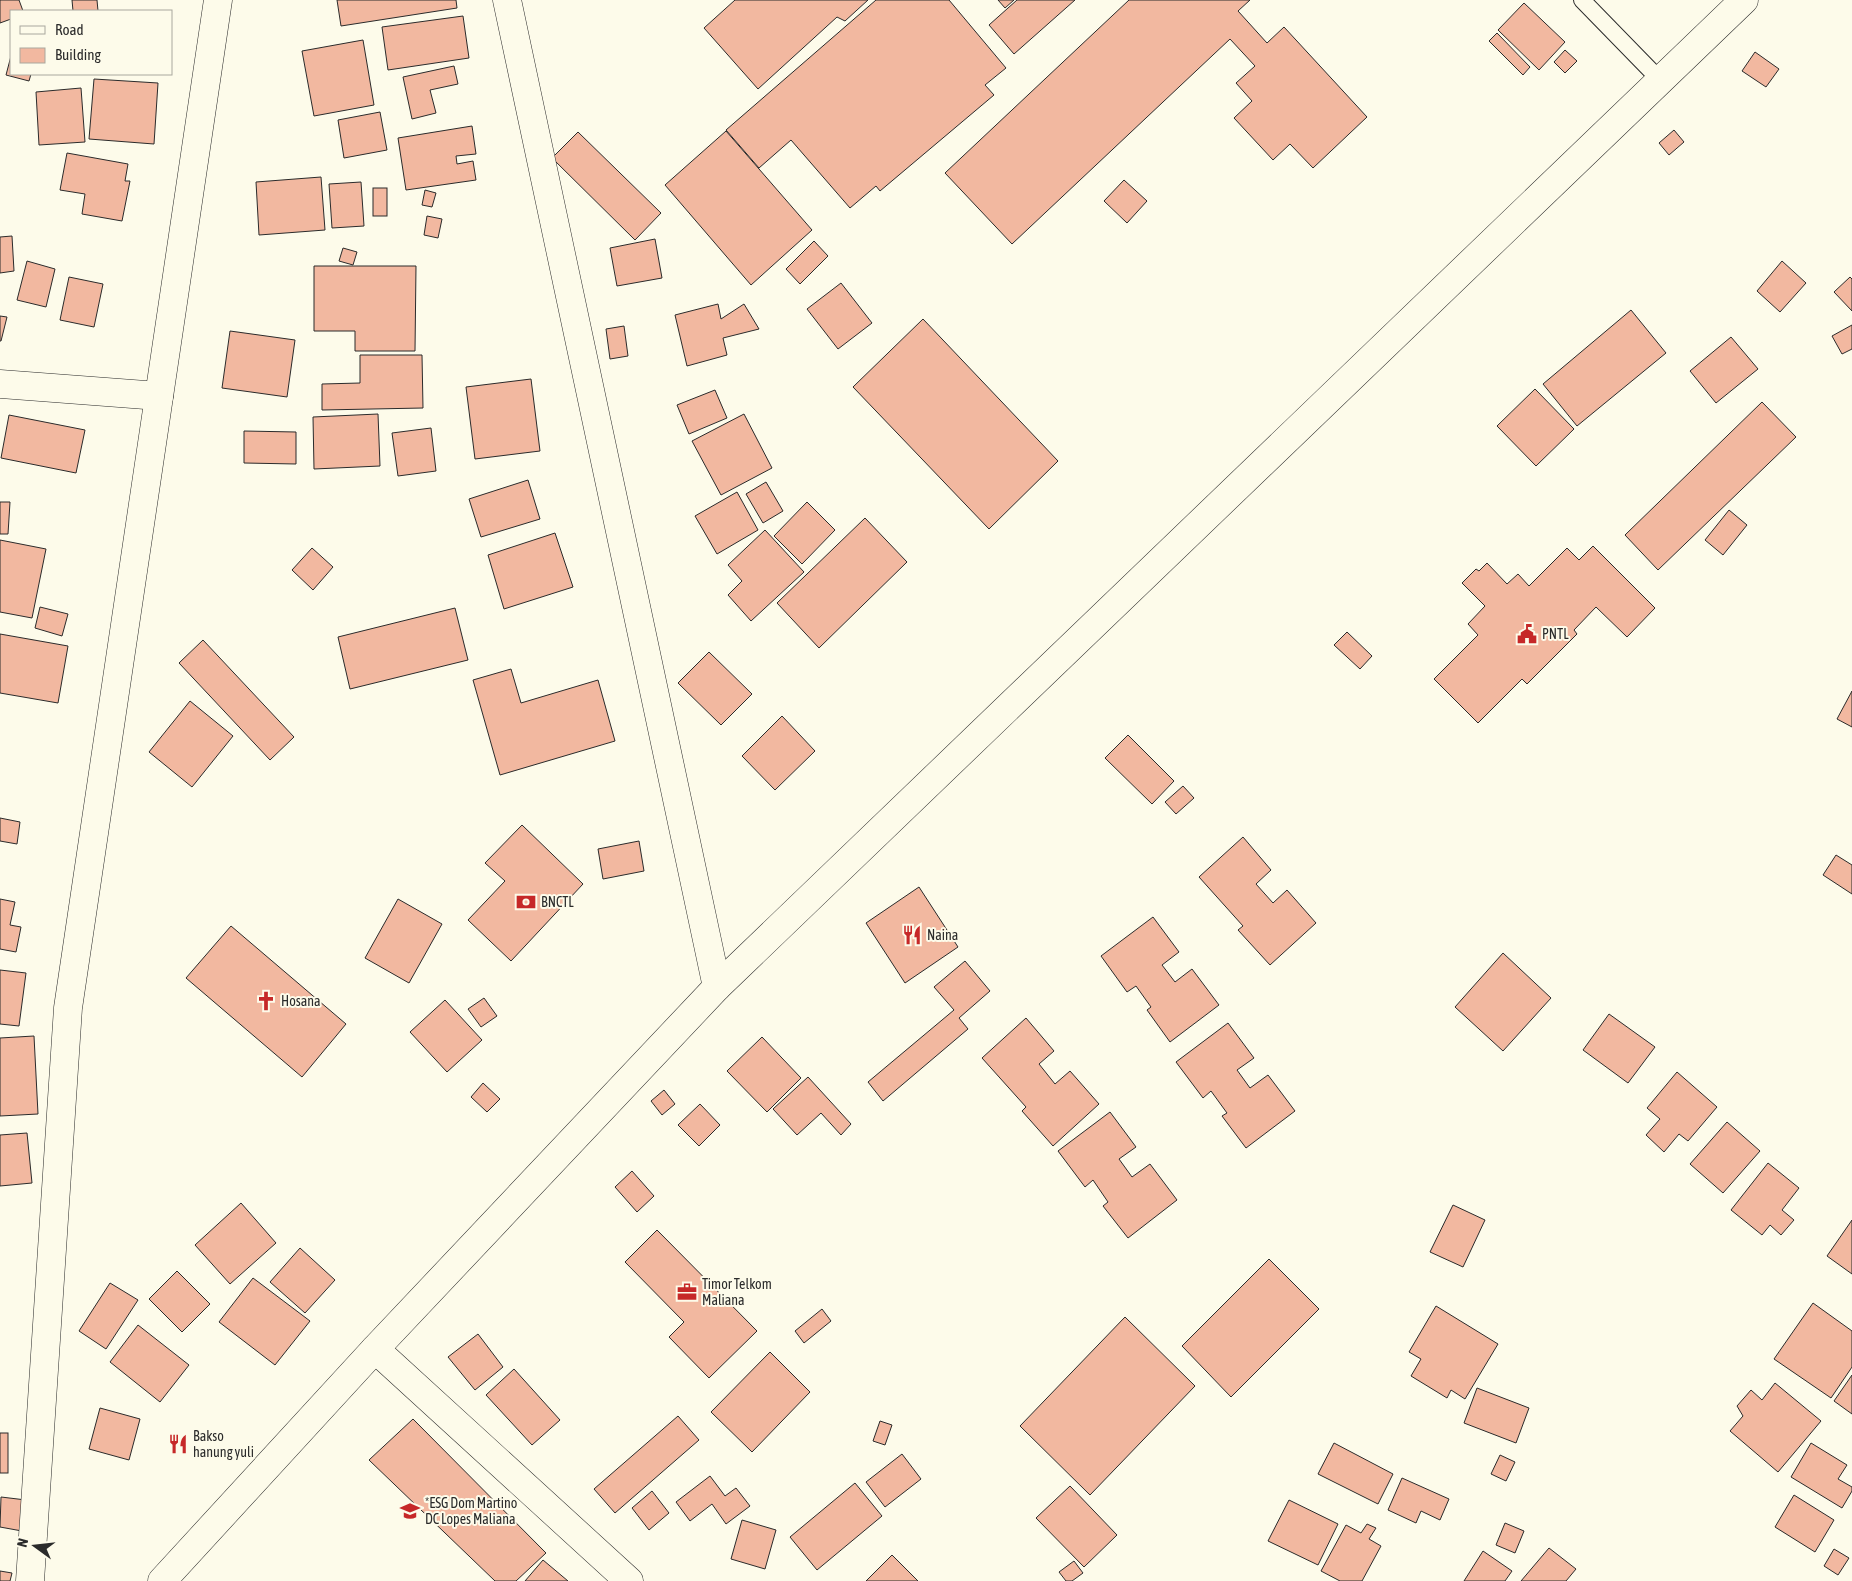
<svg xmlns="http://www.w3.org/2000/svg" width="1852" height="1581" viewBox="0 0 1852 1581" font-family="'Asap Condensed',sans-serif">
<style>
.building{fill:#f2b8a0;stroke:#2b2b2b}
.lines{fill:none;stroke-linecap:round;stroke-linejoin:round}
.lane-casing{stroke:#2b2b2b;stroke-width:18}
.street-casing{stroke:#2b2b2b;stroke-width:29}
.secondary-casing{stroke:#2b2b2b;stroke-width:29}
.primary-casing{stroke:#2b2b2b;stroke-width:29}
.lane{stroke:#fdfbea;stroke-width:16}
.street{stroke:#fdfbea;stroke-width:28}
.secondary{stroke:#fdfbea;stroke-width:28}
.primary{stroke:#fdfbea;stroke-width:28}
.labels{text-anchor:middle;stroke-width:4;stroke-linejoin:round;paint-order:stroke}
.poi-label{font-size:14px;fill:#2b2b2b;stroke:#fdfbea;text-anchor:start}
</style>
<rect width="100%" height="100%" fill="#fdfbea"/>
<g class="building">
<path d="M 0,0 L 19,0 L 23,11 L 11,11 L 11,19 L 0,23 Z"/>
<path d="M 72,0 L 97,0 L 98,11 L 73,11 Z"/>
<path d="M 337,0 L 456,0 L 457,8 L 341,26 Z"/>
<path d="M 735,0 L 868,0 L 845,21 L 837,17 L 758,89 L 704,28 Z"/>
<path d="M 876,0 L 949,0 L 1006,68 L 985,85 L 994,95 L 880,191 L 876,186 L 850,208 L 791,140 L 759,168 L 726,130 Z"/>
<path d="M 998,0 L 1014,0 L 1005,8 Z"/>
<path d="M 1017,0 L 1075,0 L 1014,54 L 989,25 Z"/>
<path d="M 1129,0 L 1250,0 L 1238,11 L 1267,43 L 1284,27 L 1367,117 L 1313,168 L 1290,144 L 1273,160 L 1234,118 L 1252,101 L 1236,83 L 1255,66 L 1230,39 L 1012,244 L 945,173 Z"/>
<path d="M 1524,3 L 1565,42 L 1539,70 L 1498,30 Z"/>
<path d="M 463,16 L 469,58 L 388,70 L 382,27 Z"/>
<path d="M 1497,33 L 1530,67 L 1523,75 L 1489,41 Z"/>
<path d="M 363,40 L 374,105 L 314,116 L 302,51 Z"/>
<path d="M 1565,50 L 1577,61 L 1565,73 L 1554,62 Z"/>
<path d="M 1755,52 L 1779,69 L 1766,87 L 1742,71 Z"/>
<path d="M 11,56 L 11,74 L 31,74 L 29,81 L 6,75 Z"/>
<path d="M 454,66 L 458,84 L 430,90 L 436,113 L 412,119 L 403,77 Z"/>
<path d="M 94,79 L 158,83 L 154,144 L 89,139 Z"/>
<path d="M 81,88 L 85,142 L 39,145 L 36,92 Z"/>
<path d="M 380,112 L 387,150 L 344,158 L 338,120 Z"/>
<path d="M 472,126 L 476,154 L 456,156 L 457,164 L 473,161 L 476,180 L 406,190 L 398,138 Z"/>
<path d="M 1674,130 L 1684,142 L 1669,155 L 1659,143 Z"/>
<path d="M 726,131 L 812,230 L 751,285 L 665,185 Z"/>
<path d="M 578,132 L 661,213 L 635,240 L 552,158 Z"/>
<path d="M 67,153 L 128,164 L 125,181 L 130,181 L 122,221 L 82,214 L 85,194 L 60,190 Z"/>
<path d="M 321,177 L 325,230 L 259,235 L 256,182 Z"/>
<path d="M 1124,180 L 1147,201 L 1127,223 L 1104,201 Z"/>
<path d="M 361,182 L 364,226 L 332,228 L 329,184 Z"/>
<rect x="373" y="188" width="14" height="28"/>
<path d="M 425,190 L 436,193 L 432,207 L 422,205 Z"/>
<path d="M 427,216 L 442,219 L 438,238 L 424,235 Z"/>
<path d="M 12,236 L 14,271 L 0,273 L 0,237 Z"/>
<path d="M 655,239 L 662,278 L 617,286 L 610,248 Z"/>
<path d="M 814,241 L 828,256 L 800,284 L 786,269 Z"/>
<path d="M 343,248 L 357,252 L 353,265 L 339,261 Z"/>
<path d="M 27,261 L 55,269 L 46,307 L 17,300 Z"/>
<path d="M 1782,261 L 1806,283 L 1780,312 L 1757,291 Z"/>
<path d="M 314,266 L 416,266 L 415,351 L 355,351 L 355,331 L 314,331 Z"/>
<path d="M 69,277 L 103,284 L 94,327 L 60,320 Z"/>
<path d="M 1850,277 L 1852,279 L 1852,311 L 1834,292 Z"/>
<path d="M 841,283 L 872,323 L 838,349 L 807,309 Z"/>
<path d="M 718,304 L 721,319 L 744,304 L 759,329 L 723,338 L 727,355 L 687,366 L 675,315 Z"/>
<path d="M 1631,310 L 1666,353 L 1577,426 L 1543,384 Z"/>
<path d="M 0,316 L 7,317 L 1,341 L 0,341 Z"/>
<path d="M 923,319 L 1058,461 L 989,529 L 853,387 Z"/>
<path d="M 1852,325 L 1852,349 L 1842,354 L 1832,336 Z"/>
<path d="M 624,326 L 628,356 L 610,359 L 606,329 Z"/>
<path d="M 230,331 L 295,340 L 287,397 L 222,388 Z"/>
<path d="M 1731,337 L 1758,369 L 1716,403 L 1690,371 Z"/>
<path d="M 360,355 L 422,355 L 423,408 L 322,410 L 322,384 L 360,383 Z"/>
<path d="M 531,379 L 540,451 L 475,459 L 466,387 Z"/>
<path d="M 1535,389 L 1574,429 L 1536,466 L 1497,426 Z"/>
<path d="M 715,390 L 727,418 L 689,434 L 677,405 Z"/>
<path d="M 1762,402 L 1796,437 L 1658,570 L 1625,535 Z"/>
<path d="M 378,414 L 380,466 L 314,469 L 313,417 Z"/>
<path d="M 744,414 L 772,468 L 721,495 L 692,441 Z"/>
<path d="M 9,415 L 85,430 L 76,473 L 1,458 Z"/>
<path d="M 431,428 L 436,471 L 398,476 L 392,433 Z"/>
<path d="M 244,431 L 296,432 L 296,464 L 244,463 Z"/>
<path d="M 528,480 L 540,519 L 481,537 L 469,499 Z"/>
<path d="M 766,482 L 783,511 L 763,523 L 746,494 Z"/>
<path d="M 737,492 L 758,530 L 717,554 L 695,516 Z"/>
<path d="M 0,502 L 10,502 L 8,534 L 0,534 Z"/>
<path d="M 807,502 L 835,530 L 802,564 L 774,536 Z"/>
<path d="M 1729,510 L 1747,525 L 1723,555 L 1705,540 Z"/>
<path d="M 865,518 L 907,562 L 819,648 L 777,603 Z"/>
<path d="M 765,530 L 804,572 L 751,621 L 728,595 L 742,581 L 728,565 Z"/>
<path d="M 555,533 L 573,587 L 504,609 L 488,555 Z"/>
<path d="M 0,540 L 46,549 L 32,618 L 0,612 Z"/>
<path d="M 1593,546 L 1655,608 L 1627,637 L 1596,607 L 1574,630 L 1577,634 L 1527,684 L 1522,679 L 1478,723 L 1434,679 L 1478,635 L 1468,624 L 1485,606 L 1462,583 L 1476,569 L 1479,571 L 1487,563 L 1507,584 L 1518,574 L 1529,586 L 1567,548 L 1579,560 Z"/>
<path d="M 312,548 L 333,567 L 313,590 L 292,570 Z"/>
<path d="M 40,607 L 68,614 L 62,636 L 35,628 Z"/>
<path d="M 455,608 L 468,660 L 350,689 L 338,637 Z"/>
<path d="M 1347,632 L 1372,656 L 1360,669 L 1334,645 Z"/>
<path d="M 0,634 L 68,646 L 58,703 L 0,693 Z"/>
<path d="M 203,640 L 294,737 L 270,760 L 179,663 Z"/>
<path d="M 709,652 L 752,694 L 721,725 L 678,683 Z"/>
<path d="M 511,669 L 521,703 L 598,680 L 615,741 L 500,775 L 473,680 Z"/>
<path d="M 1852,691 L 1852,727 L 1837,719 Z"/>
<path d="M 190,701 L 233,736 L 192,787 L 149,752 Z"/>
<path d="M 782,716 L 815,751 L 775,790 L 742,756 Z"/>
<path d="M 1128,735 L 1174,781 L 1152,804 L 1105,758 Z"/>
<path d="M 1183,786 L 1194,798 L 1176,814 L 1165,802 Z"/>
<path d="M 0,818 L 20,822 L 17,844 L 0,841 Z"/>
<path d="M 522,825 L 583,884 L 511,961 L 468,920 L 505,881 L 485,863 Z"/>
<path d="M 1243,837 L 1271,870 L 1256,884 L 1273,903 L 1287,890 L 1316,923 L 1270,965 L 1238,930 L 1243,926 L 1199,877 Z"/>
<path d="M 639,841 L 644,871 L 603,879 L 598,849 Z"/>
<path d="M 1836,855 L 1852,865 L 1852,894 L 1823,875 Z"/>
<path d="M 919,887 L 958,947 L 905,983 L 866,923 Z"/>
<path d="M 0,899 L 15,902 L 10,925 L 21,927 L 16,952 L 0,949 Z"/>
<path d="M 398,899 L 442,924 L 409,983 L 365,958 Z"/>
<path d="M 1153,917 L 1179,952 L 1162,965 L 1175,982 L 1192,969 L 1219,1005 L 1170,1042 L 1147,1010 L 1151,1007 L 1136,986 L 1127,992 L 1101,956 Z"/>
<path d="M 231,926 L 346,1024 L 302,1077 L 186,978 Z"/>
<path d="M 1503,953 L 1551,998 L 1503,1051 L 1455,1007 Z"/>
<path d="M 965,961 L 990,991 L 959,1018 L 968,1029 L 883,1101 L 868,1082 L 954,1010 L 934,987 Z"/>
<path d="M 0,970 L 26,973 L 19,1026 L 0,1024 Z"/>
<path d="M 484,998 L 497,1016 L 481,1027 L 468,1009 Z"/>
<path d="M 445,1000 L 482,1040 L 447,1072 L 410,1032 Z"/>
<path d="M 1609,1014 L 1655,1047 L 1628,1083 L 1583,1050 Z"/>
<path d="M 1026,1018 L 1054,1051 L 1039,1064 L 1055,1084 L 1070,1071 L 1099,1104 L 1053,1146 L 1022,1111 L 1026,1107 L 982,1058 Z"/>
<path d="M 1228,1023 L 1254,1058 L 1237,1070 L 1250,1088 L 1268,1075 L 1295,1111 L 1246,1148 L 1222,1116 L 1227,1113 L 1211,1091 L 1203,1098 L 1176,1062 Z"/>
<path d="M 34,1036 L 38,1114 L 0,1116 L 0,1038 Z"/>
<path d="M 762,1037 L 801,1078 L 767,1112 L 727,1071 Z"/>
<path d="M 1677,1072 L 1717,1107 L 1688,1141 L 1679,1134 L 1664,1152 L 1646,1135 L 1660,1119 L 1647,1108 Z"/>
<path d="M 808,1077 L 851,1124 L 841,1135 L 821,1113 L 797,1135 L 773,1109 Z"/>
<path d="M 483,1083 L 500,1099 L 487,1112 L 471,1097 Z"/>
<path d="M 664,1090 L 675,1104 L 662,1115 L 651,1101 Z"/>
<path d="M 700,1104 L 720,1125 L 699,1146 L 678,1125 Z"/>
<path d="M 1110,1112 L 1136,1147 L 1119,1159 L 1132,1177 L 1150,1164 L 1177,1200 L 1128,1238 L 1103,1206 L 1108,1202 L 1093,1180 L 1085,1187 L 1058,1151 Z"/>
<path d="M 1727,1122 L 1760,1151 L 1723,1193 L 1690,1164 Z"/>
<path d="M 27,1133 L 32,1183 L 0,1186 L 0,1135 Z"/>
<path d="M 1768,1163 L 1799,1188 L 1782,1210 L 1794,1220 L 1781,1235 L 1770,1225 L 1762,1235 L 1731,1210 Z"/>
<path d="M 632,1171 L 654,1196 L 637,1212 L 615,1187 Z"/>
<path d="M 241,1203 L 276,1243 L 230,1284 L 195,1245 Z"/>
<path d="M 1453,1205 L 1485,1220 L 1463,1267 L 1430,1252 Z"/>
<path d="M 1852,1220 L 1852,1274 L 1827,1256 Z"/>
<path d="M 657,1230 L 757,1331 L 709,1378 L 669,1337 L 684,1322 L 625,1262 Z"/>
<path d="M 300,1248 L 335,1280 L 305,1313 L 270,1282 Z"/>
<path d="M 1269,1259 L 1319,1309 L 1231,1397 L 1182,1346 Z"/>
<path d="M 177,1271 L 210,1304 L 182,1332 L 149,1299 Z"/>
<path d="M 253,1278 L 310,1321 L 275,1365 L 219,1322 Z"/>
<path d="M 110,1283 L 138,1300 L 106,1349 L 79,1331 Z"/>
<path d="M 1813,1303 L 1852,1331 L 1852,1367 L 1831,1398 L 1774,1359 Z"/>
<path d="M 1436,1306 L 1498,1344 L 1465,1399 L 1451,1390 L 1447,1398 L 1411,1376 L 1421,1359 L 1409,1352 Z"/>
<path d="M 822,1309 L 831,1321 L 804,1343 L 795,1331 Z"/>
<path d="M 1125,1317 L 1195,1386 L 1090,1495 L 1020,1426 Z"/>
<path d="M 138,1325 L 189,1365 L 160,1402 L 110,1362 Z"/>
<path d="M 478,1334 L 503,1367 L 475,1390 L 448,1357 Z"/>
<path d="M 770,1352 L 810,1392 L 752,1452 L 711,1412 Z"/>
<path d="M 514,1369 L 560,1420 L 532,1445 L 486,1395 Z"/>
<path d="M 1852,1375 L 1852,1414 L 1834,1401 Z"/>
<path d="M 1775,1383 L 1821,1421 L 1778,1472 L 1730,1431 L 1743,1416 L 1737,1406 L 1751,1390 L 1762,1400 Z"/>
<path d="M 1477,1388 L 1529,1408 L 1516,1443 L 1464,1423 Z"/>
<path d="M 100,1408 L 140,1419 L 129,1460 L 89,1449 Z"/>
<path d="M 678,1416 L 699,1440 L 615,1513 L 594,1489 Z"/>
<path d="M 413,1419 L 546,1553 L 516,1581 L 495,1581 L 369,1460 Z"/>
<path d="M 880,1421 L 892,1425 L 885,1445 L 873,1441 Z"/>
<rect x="0" y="1433" width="8" height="40"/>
<path d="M 1334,1443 L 1393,1474 L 1378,1504 L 1318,1474 Z"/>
<path d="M 1811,1443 L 1847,1465 L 1838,1479 L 1852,1487 L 1852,1491 L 1842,1508 L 1791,1477 Z"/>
<path d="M 902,1454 L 921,1479 L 885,1507 L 866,1482 Z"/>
<path d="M 1500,1455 L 1515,1462 L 1506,1481 L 1491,1474 Z"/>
<path d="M 710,1476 L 725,1496 L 736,1488 L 750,1506 L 726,1524 L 712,1504 L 690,1521 L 676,1502 Z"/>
<path d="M 1402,1478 L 1449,1499 L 1440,1520 L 1421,1511 L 1416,1523 L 1388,1510 Z"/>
<path d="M 855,1483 L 882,1516 L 817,1570 L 790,1537 Z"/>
<path d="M 1070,1486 L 1117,1535 L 1084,1567 L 1036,1518 Z"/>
<path d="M 652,1491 L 669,1513 L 649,1530 L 632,1508 Z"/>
<path d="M 1794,1495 L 1834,1520 L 1815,1552 L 1775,1527 Z"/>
<path d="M 1,1497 L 26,1500 L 22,1531 L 0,1527 Z"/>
<path d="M 1289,1500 L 1338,1524 L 1318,1565 L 1268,1541 Z"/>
<path d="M 742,1520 L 776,1530 L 765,1569 L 731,1559 Z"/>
<path d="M 1505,1523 L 1524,1531 L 1515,1553 L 1496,1545 Z"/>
<path d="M 1367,1524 L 1376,1528 L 1369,1539 L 1381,1546 L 1362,1581 L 1340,1581 L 1321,1571 L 1346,1525 L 1361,1533 Z"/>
<path d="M 1549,1548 L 1576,1569 L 1566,1581 L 1521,1581 Z"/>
<path d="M 1834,1549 L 1849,1558 L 1838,1575 L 1824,1566 Z"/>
<path d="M 1483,1551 L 1512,1571 L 1505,1581 L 1464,1581 Z"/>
<path d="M 892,1555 L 918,1581 L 866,1581 Z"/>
<path d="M 543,1560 L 568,1581 L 525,1581 Z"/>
<path d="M 1074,1561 L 1083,1573 L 1072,1581 L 1066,1581 L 1059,1572 Z"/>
<path d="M 0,1571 L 12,1573 L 10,1581 L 0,1581 Z"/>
</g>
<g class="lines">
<defs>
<path id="lane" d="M 1582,0 L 1661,81"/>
<g id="street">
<path d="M 507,0 L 717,987"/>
<path d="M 0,384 L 159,396"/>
<path d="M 30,1581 L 68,1008 L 218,0"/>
</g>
<path id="secondary" d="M 375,1349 L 629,1581"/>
<path id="primary" d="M 162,1581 L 375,1349 L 717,987 L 1744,0"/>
</defs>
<use href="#lane" class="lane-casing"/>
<use href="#street" class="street-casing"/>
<use href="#secondary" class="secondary-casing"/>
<use href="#primary" class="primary-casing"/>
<use href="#lane" class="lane"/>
<use href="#street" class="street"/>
<use href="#secondary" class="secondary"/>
<use href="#primary" class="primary"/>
</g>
<defs>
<symbol id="civic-bare" viewBox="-9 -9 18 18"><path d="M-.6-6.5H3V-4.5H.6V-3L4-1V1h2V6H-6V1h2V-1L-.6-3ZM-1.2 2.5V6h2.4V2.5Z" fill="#c62828" stroke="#fdfbea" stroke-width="2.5" paint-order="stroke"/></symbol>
<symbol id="bank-bare" viewBox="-9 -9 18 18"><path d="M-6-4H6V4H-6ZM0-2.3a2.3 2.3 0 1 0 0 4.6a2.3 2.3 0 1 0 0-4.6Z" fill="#c62828" stroke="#fdfbea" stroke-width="2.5" paint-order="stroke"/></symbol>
<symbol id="restaurant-bare" viewBox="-9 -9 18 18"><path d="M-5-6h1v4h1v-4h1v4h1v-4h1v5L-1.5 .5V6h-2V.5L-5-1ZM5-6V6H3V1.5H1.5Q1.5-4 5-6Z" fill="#c62828" stroke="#fdfbea" stroke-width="2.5" paint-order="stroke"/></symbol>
<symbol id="church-bare" viewBox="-9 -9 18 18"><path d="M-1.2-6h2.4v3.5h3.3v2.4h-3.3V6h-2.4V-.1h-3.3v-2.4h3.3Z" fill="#c62828" stroke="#fdfbea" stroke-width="2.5" paint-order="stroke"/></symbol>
<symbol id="office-bare" viewBox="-9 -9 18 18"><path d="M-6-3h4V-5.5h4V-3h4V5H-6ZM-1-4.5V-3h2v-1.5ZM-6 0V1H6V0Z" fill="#c62828" stroke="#fdfbea" stroke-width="2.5" paint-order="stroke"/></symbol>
<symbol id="school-bare" viewBox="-9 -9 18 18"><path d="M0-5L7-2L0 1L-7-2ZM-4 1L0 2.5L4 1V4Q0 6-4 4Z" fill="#c62828" stroke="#fdfbea" stroke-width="2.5" paint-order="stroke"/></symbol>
</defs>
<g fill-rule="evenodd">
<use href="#civic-bare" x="1513" y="620" width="28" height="28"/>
<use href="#bank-bare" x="512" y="888" width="28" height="28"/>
<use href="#restaurant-bare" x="898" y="921" width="28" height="28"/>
<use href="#church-bare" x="252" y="987" width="28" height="28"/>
<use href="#office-bare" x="673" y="1278" width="28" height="28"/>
<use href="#restaurant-bare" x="164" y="1430" width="28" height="28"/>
<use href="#school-bare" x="396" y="1497" width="28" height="28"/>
</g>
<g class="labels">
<g class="poi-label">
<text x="1542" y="639">PNTL</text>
<text x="541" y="907">BNCTL</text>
<text x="927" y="940">Naina</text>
<text x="281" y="1006">Hosana</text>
<text x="702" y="1289">Timor Telkom<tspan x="702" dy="16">Maliana</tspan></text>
<text x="193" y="1441">Bakso<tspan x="193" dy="16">hanung yuli</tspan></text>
<text x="425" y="1508">*ESG Dom Martino<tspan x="425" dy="16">DC Lopes Maliana</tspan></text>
</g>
</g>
<rect x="10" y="10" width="162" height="65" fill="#fdfbea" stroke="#a9a89e"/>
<rect x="20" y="26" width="25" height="8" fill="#fdfbea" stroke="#a9a89e"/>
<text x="55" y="35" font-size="15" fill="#2b2b2b">Road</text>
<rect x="20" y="48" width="25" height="15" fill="#f2b8a0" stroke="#a9a89e"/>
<text x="55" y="60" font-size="15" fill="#2b2b2b">Building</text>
<g transform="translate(35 1546) rotate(285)" stroke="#fdfbea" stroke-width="4" paint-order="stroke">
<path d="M0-4L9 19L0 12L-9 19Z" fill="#2b2b2b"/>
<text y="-8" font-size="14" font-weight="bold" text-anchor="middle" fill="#2b2b2b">N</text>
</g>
</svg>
